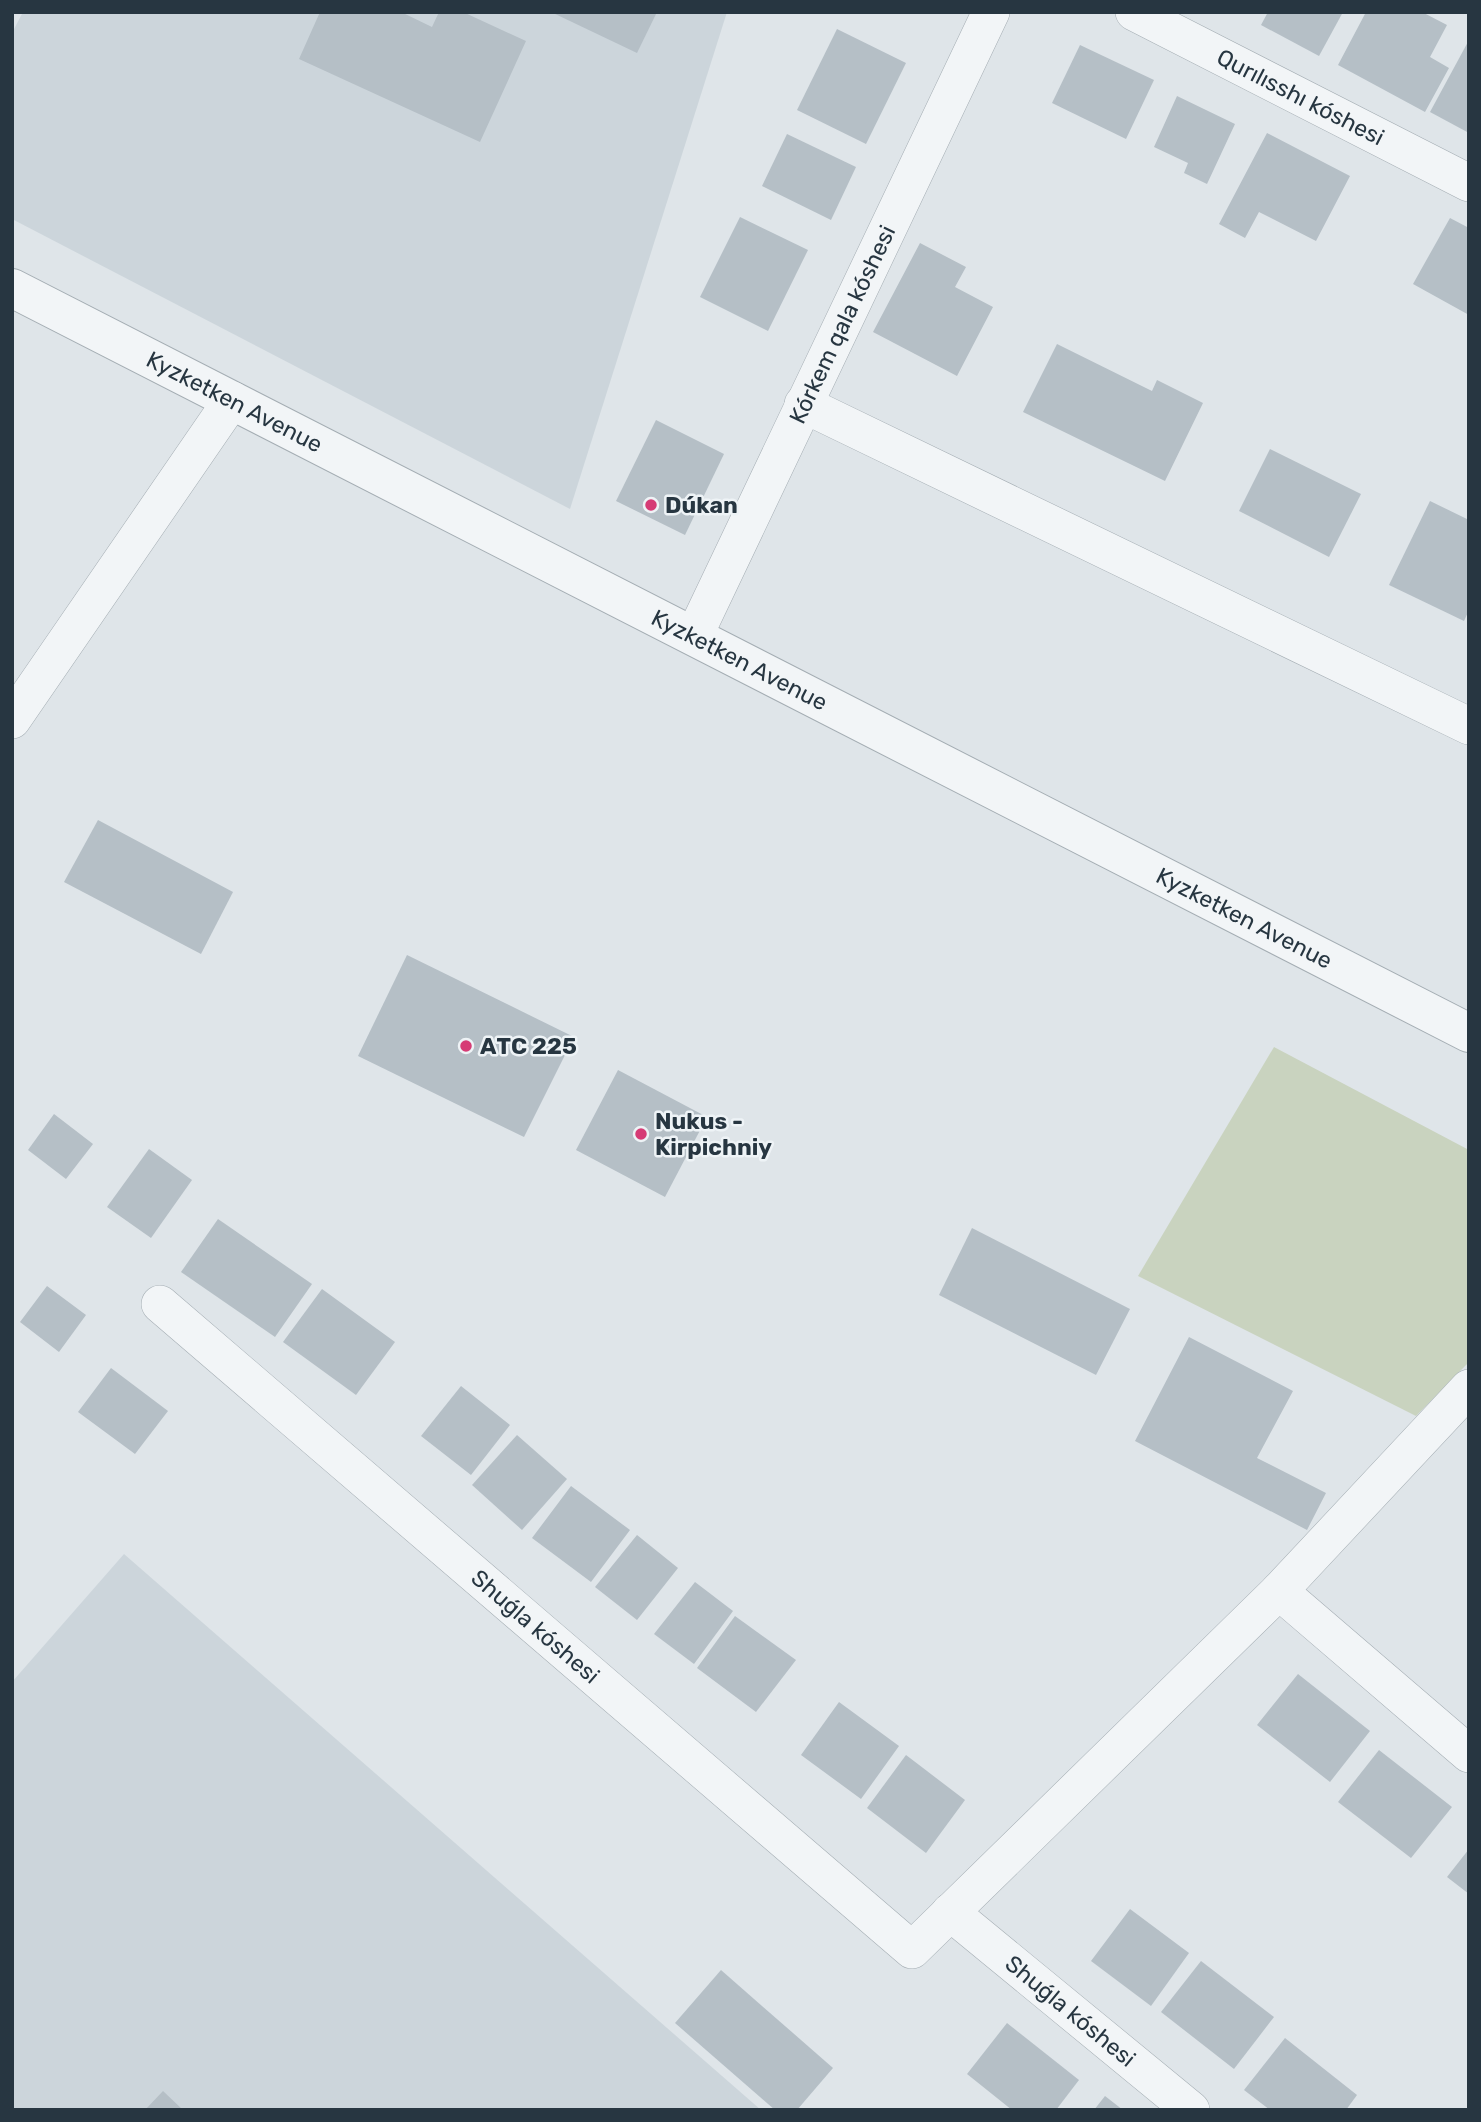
<svg xmlns="http://www.w3.org/2000/svg" width="1481" height="2122" viewBox="0 0 1481 2122" font-family="Rubik,sans-serif">
<style>
.built{fill:#ccd5db}
.green{fill:#c9d3bf}
.building{fill:#b5bfc6}
.lines{fill:none;stroke-linecap:round;stroke-linejoin:round}
.minor-casing{stroke:#a4adb3;stroke-width:38}
.tertiary-casing{stroke:#a4adb3;stroke-width:40}
.minor{stroke:#f2f5f7;stroke-width:37}
.tertiary{stroke:#f2f5f7;stroke-width:38}
.poi-dot{fill:#d63b75;stroke:#eef3f6;stroke-width:2.5}
.labels{text-anchor:middle;stroke-width:5;stroke-linejoin:round;paint-order:stroke}
.street-label{font-size:23px;fill:#273641;stroke:#eef3f6}
.poi-label{font-size:23px;font-weight:bold;fill:#273641;stroke:#eef3f6;text-anchor:start}
</style>
<rect width="100%" height="100%" fill="#dfe5e9"/>
<g class="built">
<path d="M 23,12 L 727,12 L 570,509 L 12,219 L 12,33 Z"/>
<path d="M 124,1554 L 761,2110 L 12,2110 L 12,1682 Z"/>
</g>
<path class="green" d="M 1274,1047 L 1469,1150 L 1469,1362 L 1416,1416 L 1138,1276 Z"/>
<g class="building">
<path d="M 320,12 L 401,12 L 432,27 L 439,12 L 463,12 L 526,41 L 480,142 L 299,59 Z"/>
<path d="M 551,12 L 657,12 L 637,53 Z"/>
<path d="M 1268,12 L 1343,12 L 1319,56 L 1261,25 Z"/>
<path d="M 1366,12 L 1422,12 L 1447,25 L 1430,57 L 1449,68 L 1425,112 L 1338,65 Z"/>
<path d="M 837,29 L 906,63 L 866,144 L 797,110 Z"/>
<path d="M 1469,40 L 1469,133 L 1430,112 Z"/>
<path d="M 1080,45 L 1154,80 L 1126,139 L 1052,103 Z"/>
<path d="M 1177,96 L 1235,124 L 1207,184 L 1184,173 L 1188,163 L 1154,147 Z"/>
<path d="M 1267,133 L 1350,176 L 1316,241 L 1259,212 L 1245,238 L 1219,224 Z"/>
<path d="M 787,134 L 856,167 L 831,220 L 762,186 Z"/>
<path d="M 740,217 L 808,250 L 768,331 L 700,297 Z"/>
<path d="M 1450,218 L 1469,228 L 1469,315 L 1413,284 Z"/>
<path d="M 920,243 L 966,267 L 955,287 L 993,307 L 957,376 L 873,332 Z"/>
<path d="M 1057,344 L 1152,391 L 1157,380 L 1203,403 L 1165,481 L 1023,412 Z"/>
<path d="M 656,420 L 724,454 L 685,535 L 616,501 Z"/>
<path d="M 1270,449 L 1361,494 L 1329,557 L 1239,511 Z"/>
<path d="M 1430,501 L 1469,520 L 1469,610 L 1464,621 L 1389,585 Z"/>
<path d="M 98,820 L 233,892 L 201,954 L 64,882 Z"/>
<path d="M 407,955 L 574,1037 L 524,1137 L 358,1056 Z"/>
<path d="M 618,1070 L 707,1117 L 665,1197 L 576,1150 Z"/>
<path d="M 54,1114 L 93,1144 L 66,1179 L 28,1150 Z"/>
<path d="M 149,1149 L 192,1180 L 151,1238 L 107,1207 Z"/>
<path d="M 218,1219 L 312,1284 L 275,1337 L 181,1272 Z"/>
<path d="M 972,1228 L 1130,1309 L 1096,1375 L 939,1295 Z"/>
<path d="M 47,1286 L 86,1315 L 59,1352 L 20,1322 Z"/>
<path d="M 322,1289 L 395,1342 L 356,1395 L 283,1342 Z"/>
<path d="M 1189,1337 L 1293,1391 L 1257,1458 L 1326,1493 L 1307,1530 L 1135,1441 Z"/>
<path d="M 111,1368 L 168,1411 L 135,1454 L 78,1412 Z"/>
<path d="M 461,1386 L 510,1425 L 471,1475 L 421,1436 Z"/>
<path d="M 517,1435 L 567,1479 L 522,1530 L 472,1485 Z"/>
<path d="M 571,1486 L 630,1530 L 591,1582 L 532,1538 Z"/>
<path d="M 637,1535 L 678,1568 L 637,1620 L 595,1587 Z"/>
<path d="M 695,1582 L 733,1611 L 694,1664 L 654,1634 Z"/>
<path d="M 735,1616 L 796,1660 L 756,1712 L 697,1668 Z"/>
<path d="M 1298,1674 L 1370,1731 L 1330,1782 L 1257,1725 Z"/>
<path d="M 839,1702 L 899,1746 L 861,1799 L 801,1755 Z"/>
<path d="M 1379,1750 L 1452,1807 L 1411,1858 L 1338,1802 Z"/>
<path d="M 906,1755 L 965,1800 L 926,1853 L 867,1808 Z"/>
<path d="M 1469,1849 L 1469,1894 L 1447,1877 Z"/>
<path d="M 1130,1909 L 1189,1953 L 1151,2006 L 1091,1961 Z"/>
<path d="M 1201,1961 L 1274,2017 L 1234,2069 L 1161,2012 Z"/>
<path d="M 721,1970 L 833,2068 L 797,2110 L 775,2110 L 675,2023 Z"/>
<path d="M 1007,2023 L 1079,2080 L 1056,2110 L 1012,2110 L 967,2074 Z"/>
<path d="M 1285,2038 L 1357,2095 L 1346,2110 L 1270,2110 L 1244,2090 Z"/>
<path d="M 163,2091 L 183,2110 L 145,2110 Z"/>
<path d="M 1105,2096 L 1123,2110 L 1094,2110 Z"/>
</g>
<g class="lines">
<defs>
<g id="minor">
<path id="s1" d="M 1134,12 L 1469,183"/>
<path d="M 803,404 L 1469,726"/>
<path id="s2" d="M 694,636 L 991,12"/>
<path d="M 12,720 L 232,400"/>
<path id="s3" d="M 160,1304 L 912,1950 L 1279,1591 L 1469,1388"/>
<path d="M 1279,1591 L 1469,1754"/>
<path id="s4" d="M 950,1912 L 1191,2110"/>
</g>
<g id="tertiary">
<path id="s5" d="M 12,288 L 1469,1033"/>
</g>
</defs>
<use href="#minor" class="minor-casing"/>
<use href="#tertiary" class="tertiary-casing"/>
<use href="#minor" class="minor"/>
<use href="#tertiary" class="tertiary"/>
</g>
<g class="poi-dot">
<circle cx="651" cy="505" r="7"/>
<circle cx="466" cy="1046" r="7"/>
<circle cx="641" cy="1134" r="7"/>
</g>
<g class="labels">
<g class="street-label">
<text dy="8" stroke="none"><textPath href="#s1" startOffset="187">Qurılısshı kóshesi</textPath></text>
<text dy="8" stroke="none"><textPath href="#s2" startOffset="345">Kórkem qala kóshesi</textPath></text>
<text dy="8" stroke="none"><textPath href="#s5" startOffset="250">Kyzketken Avenue</textPath></text>
<text dy="8" stroke="none"><textPath href="#s5" startOffset="817">Kyzketken Avenue</textPath></text>
<text dy="8" stroke="none"><textPath href="#s5" startOffset="1384">Kyzketken Avenue</textPath></text>
<text dy="8" stroke="none"><textPath href="#s3" startOffset="495">Shuǵla kóshesi</textPath></text>
<text dy="8" stroke="none"><textPath href="#s4" startOffset="156">Shuǵla kóshesi</textPath></text>
</g>
<g class="poi-label">
<text x="665" y="513">Dúkan</text>
<text x="480" y="1054">АТС 225</text>
<text x="655" y="1129">Nukus -<tspan x="655" dy="26">Kirpichniy</tspan></text>
</g>
</g>
<rect width="1481" height="2122" fill="none" stroke="#273641" stroke-width="28"/>
</svg>
